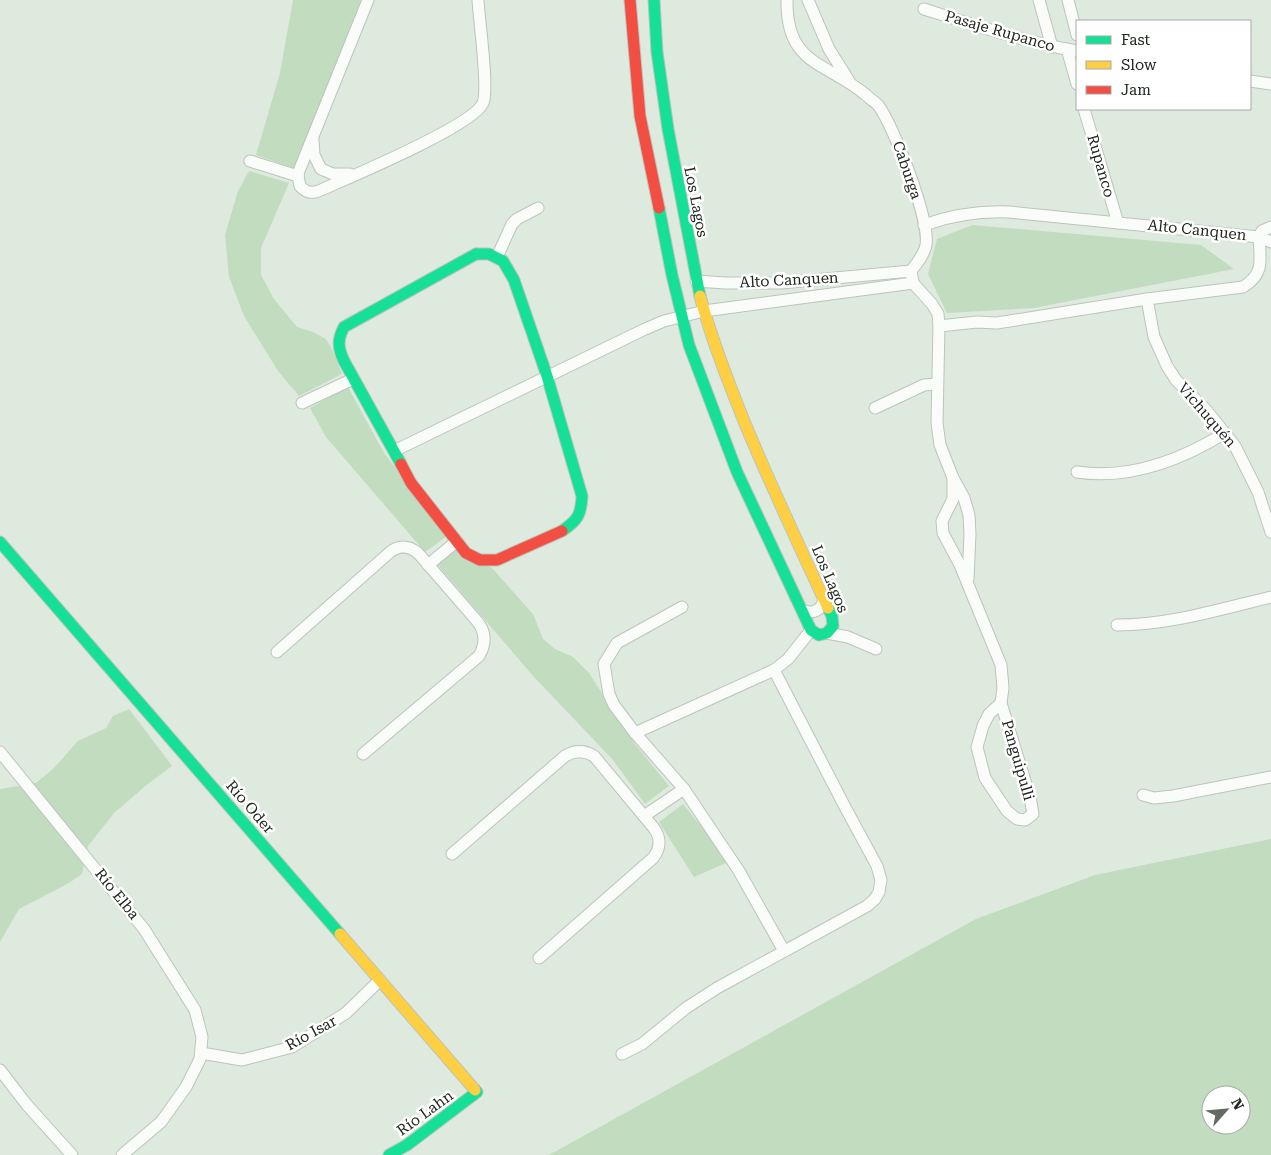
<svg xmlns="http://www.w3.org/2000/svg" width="1271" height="1155" viewBox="0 0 1271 1155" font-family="'Roboto Serif',serif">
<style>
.green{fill:#c1dcbf;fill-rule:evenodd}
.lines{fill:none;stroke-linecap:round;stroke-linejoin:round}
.street-casing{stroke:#bcc4bb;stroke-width:13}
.fast-casing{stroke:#bcc4bb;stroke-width:13}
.slow-casing{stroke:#bcc4bb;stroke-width:13}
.jam-casing{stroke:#bcc4bb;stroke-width:13}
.street{stroke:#fafcfa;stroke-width:11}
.fast{stroke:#16e098;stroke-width:11}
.slow{stroke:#ffcf43;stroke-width:11}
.jam{stroke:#f24e42;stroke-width:11}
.labels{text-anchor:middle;stroke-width:5;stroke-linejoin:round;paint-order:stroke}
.street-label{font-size:15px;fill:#20271f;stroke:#fff}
</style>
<rect width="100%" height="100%" fill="#dfeade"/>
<g class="green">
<path d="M 293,0 L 361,0 L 296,169 L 256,155 L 280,73 Z"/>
<path d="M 249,171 L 289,183 L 261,248 L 261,275 L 274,299 L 297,327 L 313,332 L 326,339 L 332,349 L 342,374 L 299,396 L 278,371 L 244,316 L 229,277 L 225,235 L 238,191 Z"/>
<path d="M 972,225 L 1201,245 L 1234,269 L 1034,308 L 947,313 L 928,274 L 937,239 Z"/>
<path d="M 348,387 L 384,453 L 447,536 L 425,552 L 326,437 L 310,408 Z"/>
<path d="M 454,548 L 479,564 L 492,568 L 533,614 L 543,639 L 555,649 L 573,657 L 589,673 L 635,744 L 669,786 L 645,804 L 613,760 L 534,677 L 436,563 Z"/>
<path d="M 129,709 L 172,766 L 149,783 L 114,813 L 88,846 L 82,874 L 69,883 L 19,909 L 0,942 L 0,789 L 36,783 L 54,768 L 78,741 L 106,728 L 113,716 Z"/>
<path d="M 683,804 L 705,831 L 728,862 L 694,877 L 659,822 Z"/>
<path d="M 1271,839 L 1271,1155 L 549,1155 L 976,919 L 1095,875 ZM 1211,1095 L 1241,1095 L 1241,1125 L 1211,1125 Z"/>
</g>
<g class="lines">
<defs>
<g id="street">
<path d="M 368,0 L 299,171 L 298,176 L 300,186 C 306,193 313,194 321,190 C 350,177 473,126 483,103 C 489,89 479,20 478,0"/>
<path d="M 787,0 C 786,66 827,62 866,95 C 870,99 875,102 878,105 C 894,126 930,220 926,245 C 924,255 917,263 911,271"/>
<path d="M 808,0 L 829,49 L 849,81"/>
<path d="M 1039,0 L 1052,47"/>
<path d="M 1068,0 L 1077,35"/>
<path d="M 924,9 C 974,25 1025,42 1077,51"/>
<path d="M 1067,49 L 1077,84"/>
<path d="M 1250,81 L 1271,84"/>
<path d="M 1084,109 L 1118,223"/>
<path d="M 313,140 L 314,155 L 321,169 L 333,174 L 350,174"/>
<path d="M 250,161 L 298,176"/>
<path d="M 924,225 C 952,215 979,211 1009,212 L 1259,237 L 1271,242"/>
<path d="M 1259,237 L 1262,231 L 1271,227"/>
<path d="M 497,257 L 512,224 L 517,219 L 538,208"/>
<path d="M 911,271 L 913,283 L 932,304 L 938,314 L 939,326 L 937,423 L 940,445 L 953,478 L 964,498 L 969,515 L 970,534 L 968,579"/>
<path d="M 696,281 L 725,283 L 781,283 L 911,271"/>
<path d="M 1147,299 L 1154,337 L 1167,366 L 1176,380 L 1207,411 L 1235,446 L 1258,492 L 1271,532"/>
<path d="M 939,326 L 977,322 L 997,323 L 1147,299 L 1243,287 C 1265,274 1260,259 1259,237"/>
<path d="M 302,403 L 353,379"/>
<path d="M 875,408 L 924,385 L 937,384"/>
<path d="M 394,451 L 643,330 L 664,321 L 704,311 L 913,283"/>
<path d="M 1077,472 C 1130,480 1181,460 1225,433"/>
<path d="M 953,478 L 953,499 L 942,521 L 943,533 L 960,565 L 1001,665 L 1003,688 L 1001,703 L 1030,797 L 1033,814 L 1025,820 L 1017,819 L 1007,811 L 985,778 L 977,747 L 983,726 L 989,714 L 1001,703"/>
<path d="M 428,565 L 457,541"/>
<path d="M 682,607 L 617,643 L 604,664 L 609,694 L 614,705 L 635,733 L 684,789 L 739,871 L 784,951"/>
<path d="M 802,610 C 813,615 822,610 824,599"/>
<path d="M 1117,625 C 1170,625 1220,609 1271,597"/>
<path d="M 827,633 L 848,637 L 876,649"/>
<path d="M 277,652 L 389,553 C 398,545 408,545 418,553 L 477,621 C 486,632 486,644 479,656 L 363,754"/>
<path d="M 635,733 L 774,670 L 788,659 L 811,630"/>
<path d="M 0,752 L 144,929 L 195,1010 L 202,1037 L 200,1059 L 186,1087 L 161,1122 L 122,1155"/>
<path d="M 1143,795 L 1154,798 L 1173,796 L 1271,777"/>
<path d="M 644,816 L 684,789"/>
<path d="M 452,854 L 565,756 C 575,750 584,750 594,756 L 653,827 C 661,837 661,848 653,858 L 539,958"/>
<path d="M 201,1053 L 242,1060 L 292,1047 L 346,1013 L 380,980"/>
<path d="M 622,1054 L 642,1044 L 686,1008 L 717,988 L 867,906 L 875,899 L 879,892 L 881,880 L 877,866 L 845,807 L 774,670"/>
<path d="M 0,1070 L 27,1105 L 72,1155"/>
</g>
<g id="fast">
<path d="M 654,0 L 657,52 L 668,129 L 700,296"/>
<path d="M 659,208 L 672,275 L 689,345 L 737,472 L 811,630 L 819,635 L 827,633 L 833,626 L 832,616 L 828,608"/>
<path d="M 476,254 L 489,254 L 503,261 L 514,280 L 547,376 L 582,496 C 581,515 578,520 562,531"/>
<path d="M 401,464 L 344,361 C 338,348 337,340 344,327 L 476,254"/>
<path d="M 0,542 L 340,934"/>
<path d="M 389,1155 L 407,1145 L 477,1092 L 475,1090"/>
</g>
<g id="slow">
<path d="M 700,296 C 712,341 729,384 746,426 C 772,488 800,548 828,608"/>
<path d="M 340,934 L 475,1090"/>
</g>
<g id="jam">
<path d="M 630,0 L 640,116 L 659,208"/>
<path d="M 401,464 L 411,483 L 466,553 L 480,560 L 497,560 L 562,531"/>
</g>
</defs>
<use href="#street" class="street-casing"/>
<use href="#fast" class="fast-casing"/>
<use href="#slow" class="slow-casing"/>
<use href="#jam" class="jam-casing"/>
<use href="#street" class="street"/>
<use href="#fast" class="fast"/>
<use href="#slow" class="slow"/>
<use href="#jam" class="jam"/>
</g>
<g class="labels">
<g class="street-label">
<text transform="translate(1000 31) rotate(16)" y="5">Pasaje Rupanco</text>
<text transform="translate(1101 166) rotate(74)" y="5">Rupanco</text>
<text transform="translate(907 170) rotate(71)" y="5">Caburga</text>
<text transform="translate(696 202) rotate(79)" y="5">Los Lagos</text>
<text transform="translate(1197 230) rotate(6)" y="5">Alto Canquen</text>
<text transform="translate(789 280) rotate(-3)" y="5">Alto Canquen</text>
<text transform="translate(1207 415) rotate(49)" y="5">Vichuquén</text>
<text transform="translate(830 579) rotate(67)" y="5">Los Lagos</text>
<text transform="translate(1018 760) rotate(74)" y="5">Panguipulli</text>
<text transform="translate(250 807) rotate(49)" y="5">Río Oder</text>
<text transform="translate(117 894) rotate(51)" y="5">Río Elba</text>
<text transform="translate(311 1033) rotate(-29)" y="5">Río Isar</text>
<text transform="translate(425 1113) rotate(-36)" y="5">Río Lahn</text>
</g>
</g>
<rect x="1076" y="20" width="175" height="90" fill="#ffffff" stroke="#a6a9a5"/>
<rect x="1086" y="36" width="25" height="8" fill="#16e098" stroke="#a6a9a5"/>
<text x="1121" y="45" font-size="15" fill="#20271f">Fast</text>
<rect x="1086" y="61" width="25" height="8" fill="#ffcf43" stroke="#a6a9a5"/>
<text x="1121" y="70" font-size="15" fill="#20271f">Slow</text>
<rect x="1086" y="86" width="25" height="8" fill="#f24e42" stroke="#a6a9a5"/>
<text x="1121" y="95" font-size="15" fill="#20271f">Jam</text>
<g transform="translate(1226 1110) rotate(63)"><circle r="24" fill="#ffffff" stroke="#a6a9a5"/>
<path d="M0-4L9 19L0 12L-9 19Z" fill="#636b62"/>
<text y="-8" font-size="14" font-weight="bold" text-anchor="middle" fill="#20271f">N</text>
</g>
</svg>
